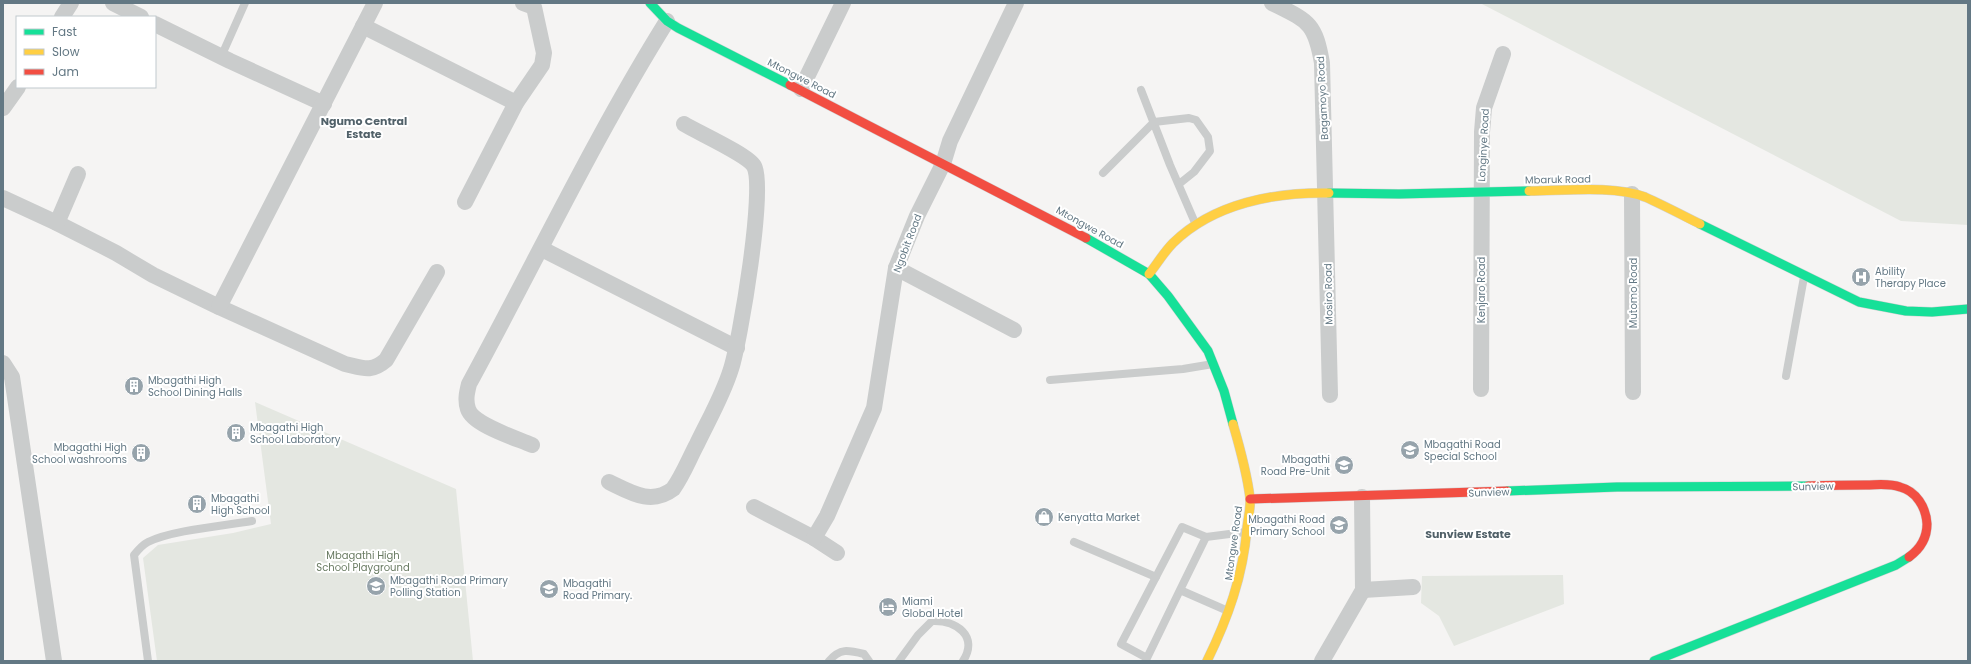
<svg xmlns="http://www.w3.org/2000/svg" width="1971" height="664" viewBox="0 0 1971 664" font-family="Poppins,sans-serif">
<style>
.green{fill:#e4e7e1}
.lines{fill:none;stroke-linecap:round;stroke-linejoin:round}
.fast-casing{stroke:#d0d1d2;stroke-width:10}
.slow-casing{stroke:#d0d1d2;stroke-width:10}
.jam-casing{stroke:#d0d1d2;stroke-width:10}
.lane{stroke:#cacccc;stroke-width:8}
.street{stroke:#cacccc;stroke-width:16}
.fast{stroke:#16e098;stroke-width:9}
.slow{stroke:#ffcf43;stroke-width:9}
.jam{stroke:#f24e42;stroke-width:9}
.labels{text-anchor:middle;stroke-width:4;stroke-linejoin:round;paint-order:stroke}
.street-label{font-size:10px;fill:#637884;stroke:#fff}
.poi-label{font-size:10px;fill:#637884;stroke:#fff;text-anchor:start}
.park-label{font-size:10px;fill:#697b62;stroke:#fff}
.neighbourhood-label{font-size:11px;font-weight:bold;fill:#516169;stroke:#fff}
</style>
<rect width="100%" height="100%" fill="#f5f4f3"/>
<g class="green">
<path d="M 1480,3 L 1968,3 L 1968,225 L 1901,221 Z"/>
<path d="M 255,402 L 456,489 L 473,661 L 157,661 L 143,558 L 158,545 L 233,533 L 271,524 Z"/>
<path d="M 1563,575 L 1564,604 L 1454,646 L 1439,616 L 1421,603 L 1422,576 Z"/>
</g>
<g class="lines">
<defs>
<g id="fast">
<path d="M 650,3 L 667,21 L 678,28 L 790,85"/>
<path d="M 1329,193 L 1399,194 L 1529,191"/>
<path d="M 1700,224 L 1859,302 L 1906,311 L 1932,312 L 1968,309"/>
<path d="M 1086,238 L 1149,274 L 1168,296 L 1208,351 L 1224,391 L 1233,424"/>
<path d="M 1507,491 L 1617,487 L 1808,486"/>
<path d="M 1654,661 L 1896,565 L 1909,557"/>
</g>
<g id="slow">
<path d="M 1529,191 C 1563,191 1613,185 1645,197 C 1663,205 1682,215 1700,224"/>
<path d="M 1149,274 C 1157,264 1164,252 1173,243 C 1214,203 1275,192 1329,193"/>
<path d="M 1207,661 C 1228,618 1243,576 1247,528 C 1248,518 1251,508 1250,498 C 1247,473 1240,448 1233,424"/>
</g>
<g id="jam">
<path d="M 790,85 L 1086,238"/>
<path d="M 1808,486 C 1827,485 1847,485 1866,485 C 1877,485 1889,483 1900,487 C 1916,491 1926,507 1927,524 C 1927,538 1920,549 1909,557"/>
<path d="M 1250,499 L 1507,491"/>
</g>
</defs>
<use href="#fast" class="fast-casing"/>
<use href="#slow" class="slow-casing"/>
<use href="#jam" class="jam-casing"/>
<g class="lane">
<path d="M 221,57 L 245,3"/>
<path d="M 1141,90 L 1170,165 L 1196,225"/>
<path d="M 1103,173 L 1154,122 L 1189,118 L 1196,120 L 1208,137 L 1210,151 L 1194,172 L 1179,184"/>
<path d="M 1786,376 L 1804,277"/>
<path d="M 1050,380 L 1183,369 L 1213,364"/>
<path d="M 1206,537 L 1245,532"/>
<path d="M 1074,542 L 1156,577"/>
<path d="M 1180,590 L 1206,537 L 1182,527 L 1121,644 L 1147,658 L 1180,590 L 1228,611"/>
<path d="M 148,661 L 134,555 C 138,550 142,545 148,542 C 173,530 223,526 252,521"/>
<path d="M 829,661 C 840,648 848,650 864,654 L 869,661"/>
<path d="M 899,661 L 918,635 L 932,621 C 956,620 979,636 963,661"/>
</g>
<g class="street">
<path d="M 113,3 L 141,17"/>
<path d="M 1272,3 C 1308,21 1315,22 1322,63 L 1330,395"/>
<path d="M 62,17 L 71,3"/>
<path d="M 155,24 L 230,61 L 324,104"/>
<path d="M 363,26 L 516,103"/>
<path d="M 801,89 L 843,3"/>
<path d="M 3,108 L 18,87"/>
<path d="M 1632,194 L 1633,392"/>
<path d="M 3,198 L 57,223 L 116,253 L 153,275 L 219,307 L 345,364 C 363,368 371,373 386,360 L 437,272"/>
<path d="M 465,202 L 516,103 L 542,65 L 544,53 L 534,7 L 523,3"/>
<path d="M 57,223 L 78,174"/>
<path d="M 542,249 L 737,348"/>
<path d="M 896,268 L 1014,330"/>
<path d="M 219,307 L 375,3"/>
<path d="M 3,363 L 12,377 L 54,661"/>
<path d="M 1481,389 L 1482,132 L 1484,108 L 1503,54"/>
<path d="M 532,445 C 516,438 473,425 468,409 C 465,400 467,392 469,384 C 535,263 594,138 667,21"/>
<path d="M 609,482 C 630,492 651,506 673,489 C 683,475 689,459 697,444 C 709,419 723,395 731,369 C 740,341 766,187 754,166 C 748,155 697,132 684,124"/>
<path d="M 754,507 L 814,538 L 837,553"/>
<path d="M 814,538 L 827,516 L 874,408 L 896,268 L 917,216 L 943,164 L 950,141 L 1016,3"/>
<path d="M 1363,590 L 1413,587"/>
<path d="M 1322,661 L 1363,590 L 1362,497"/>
</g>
<use href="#fast" class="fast"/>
<use href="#slow" class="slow"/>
<use href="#jam" class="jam"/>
</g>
<defs>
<symbol id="hospital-disc" viewBox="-11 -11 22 22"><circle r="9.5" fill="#96a3ab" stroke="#fff"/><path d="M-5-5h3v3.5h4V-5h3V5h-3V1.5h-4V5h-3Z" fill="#fff"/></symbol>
<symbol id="building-disc" viewBox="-11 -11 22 22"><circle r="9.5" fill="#96a3ab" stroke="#fff"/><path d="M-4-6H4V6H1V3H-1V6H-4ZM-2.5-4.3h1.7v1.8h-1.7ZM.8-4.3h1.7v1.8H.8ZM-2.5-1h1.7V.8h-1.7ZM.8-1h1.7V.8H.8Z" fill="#fff"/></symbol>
<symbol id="school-disc" viewBox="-11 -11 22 22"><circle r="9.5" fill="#96a3ab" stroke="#fff"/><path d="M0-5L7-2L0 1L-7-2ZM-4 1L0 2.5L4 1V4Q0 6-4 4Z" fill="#fff"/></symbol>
<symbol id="shop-disc" viewBox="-11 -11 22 22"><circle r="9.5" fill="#96a3ab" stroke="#fff"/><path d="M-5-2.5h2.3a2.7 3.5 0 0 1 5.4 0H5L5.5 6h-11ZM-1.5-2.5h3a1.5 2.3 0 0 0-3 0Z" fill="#fff"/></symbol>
<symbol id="hotel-disc" viewBox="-11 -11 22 22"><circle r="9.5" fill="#96a3ab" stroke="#fff"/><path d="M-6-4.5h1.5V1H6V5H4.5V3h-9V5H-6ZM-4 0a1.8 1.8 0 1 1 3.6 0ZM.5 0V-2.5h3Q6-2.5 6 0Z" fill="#fff"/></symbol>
</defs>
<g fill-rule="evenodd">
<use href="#hospital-disc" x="1850" y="266" width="22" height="22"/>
<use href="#building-disc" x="123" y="375" width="22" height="22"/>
<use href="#building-disc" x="225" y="422" width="22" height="22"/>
<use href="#school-disc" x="1399" y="439" width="22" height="22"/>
<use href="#building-disc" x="130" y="442" width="22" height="22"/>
<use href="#school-disc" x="1333" y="454" width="22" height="22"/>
<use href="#building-disc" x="186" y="493" width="22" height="22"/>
<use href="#shop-disc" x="1033" y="506" width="22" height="22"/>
<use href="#school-disc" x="1328" y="514" width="22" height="22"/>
<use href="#school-disc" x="365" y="575" width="22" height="22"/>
<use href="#school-disc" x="538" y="578" width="22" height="22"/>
<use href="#hotel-disc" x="877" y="596" width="22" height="22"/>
</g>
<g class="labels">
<g class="street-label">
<text transform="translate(802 78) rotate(27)" y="4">Mtongwe Road</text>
<text transform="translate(1322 98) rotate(-93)" y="4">Bagamoyo Road</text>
<text transform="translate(1483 145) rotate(-87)" y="4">Longinye Road</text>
<text transform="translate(1558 179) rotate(-1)" y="4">Mbaruk Road</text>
<text transform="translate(1090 227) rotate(29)" y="4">Mtongwe Road</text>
<text transform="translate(907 243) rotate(-69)" y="4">Ngobit Road</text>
<text transform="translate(1481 290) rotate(-90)" y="4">Kenjaro Road</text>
<text transform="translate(1633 293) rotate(-90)" y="4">Mutomo Road</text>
<text transform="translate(1328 294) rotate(-91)" y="4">Mosiro Road</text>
<text transform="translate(1813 486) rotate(-1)" y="4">Sunview</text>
<text transform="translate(1489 492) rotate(-2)" y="4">Sunview</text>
<text transform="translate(1233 543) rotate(-82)" y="4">Mtongwe Road</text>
</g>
<g class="poi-label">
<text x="1875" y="275">Ability<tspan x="1875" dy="12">Therapy Place</tspan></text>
<text x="148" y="384">Mbagathi High<tspan x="148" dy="12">School Dining Halls</tspan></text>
<text x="250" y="431">Mbagathi High<tspan x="250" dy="12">School Laboratory</tspan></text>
<text x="1424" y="448">Mbagathi Road<tspan x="1424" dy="12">Special School</tspan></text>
<text x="127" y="451" text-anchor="end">Mbagathi High<tspan x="127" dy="12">School washrooms</tspan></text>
<text x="1330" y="463" text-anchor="end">Mbagathi<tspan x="1330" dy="12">Road Pre-Unit</tspan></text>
<text x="211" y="502">Mbagathi<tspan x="211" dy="12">High School</tspan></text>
<text x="1058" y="521">Kenyatta Market</text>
<text x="1325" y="523" text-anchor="end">Mbagathi Road<tspan x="1325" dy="12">Primary School</tspan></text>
<text x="390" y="584">Mbagathi Road Primary<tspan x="390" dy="12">Polling Station</tspan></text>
<text x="563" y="587">Mbagathi<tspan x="563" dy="12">Road Primary.</tspan></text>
<text x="902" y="605">Miami<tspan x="902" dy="12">Global Hotel</tspan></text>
</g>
<g class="park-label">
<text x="363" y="559">Mbagathi High<tspan x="363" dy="12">School Playground</tspan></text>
</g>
<g class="neighbourhood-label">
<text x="364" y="125">Ngumo Central<tspan x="364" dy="13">Estate</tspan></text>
<text x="1468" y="538">Sunview Estate</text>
</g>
</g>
<rect width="1971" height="664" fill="none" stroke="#637884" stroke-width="8"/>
<rect x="16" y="16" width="140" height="72" fill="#ffffff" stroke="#c1c9ce"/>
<rect x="24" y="29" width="20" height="6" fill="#16e098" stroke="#c1c9ce"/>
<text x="52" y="36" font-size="12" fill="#637884">Fast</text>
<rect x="24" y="49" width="20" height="6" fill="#ffcf43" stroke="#c1c9ce"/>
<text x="52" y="56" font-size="12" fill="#637884">Slow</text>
<rect x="24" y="69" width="20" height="6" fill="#f24e42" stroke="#c1c9ce"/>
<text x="52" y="76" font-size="12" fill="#637884">Jam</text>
</svg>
